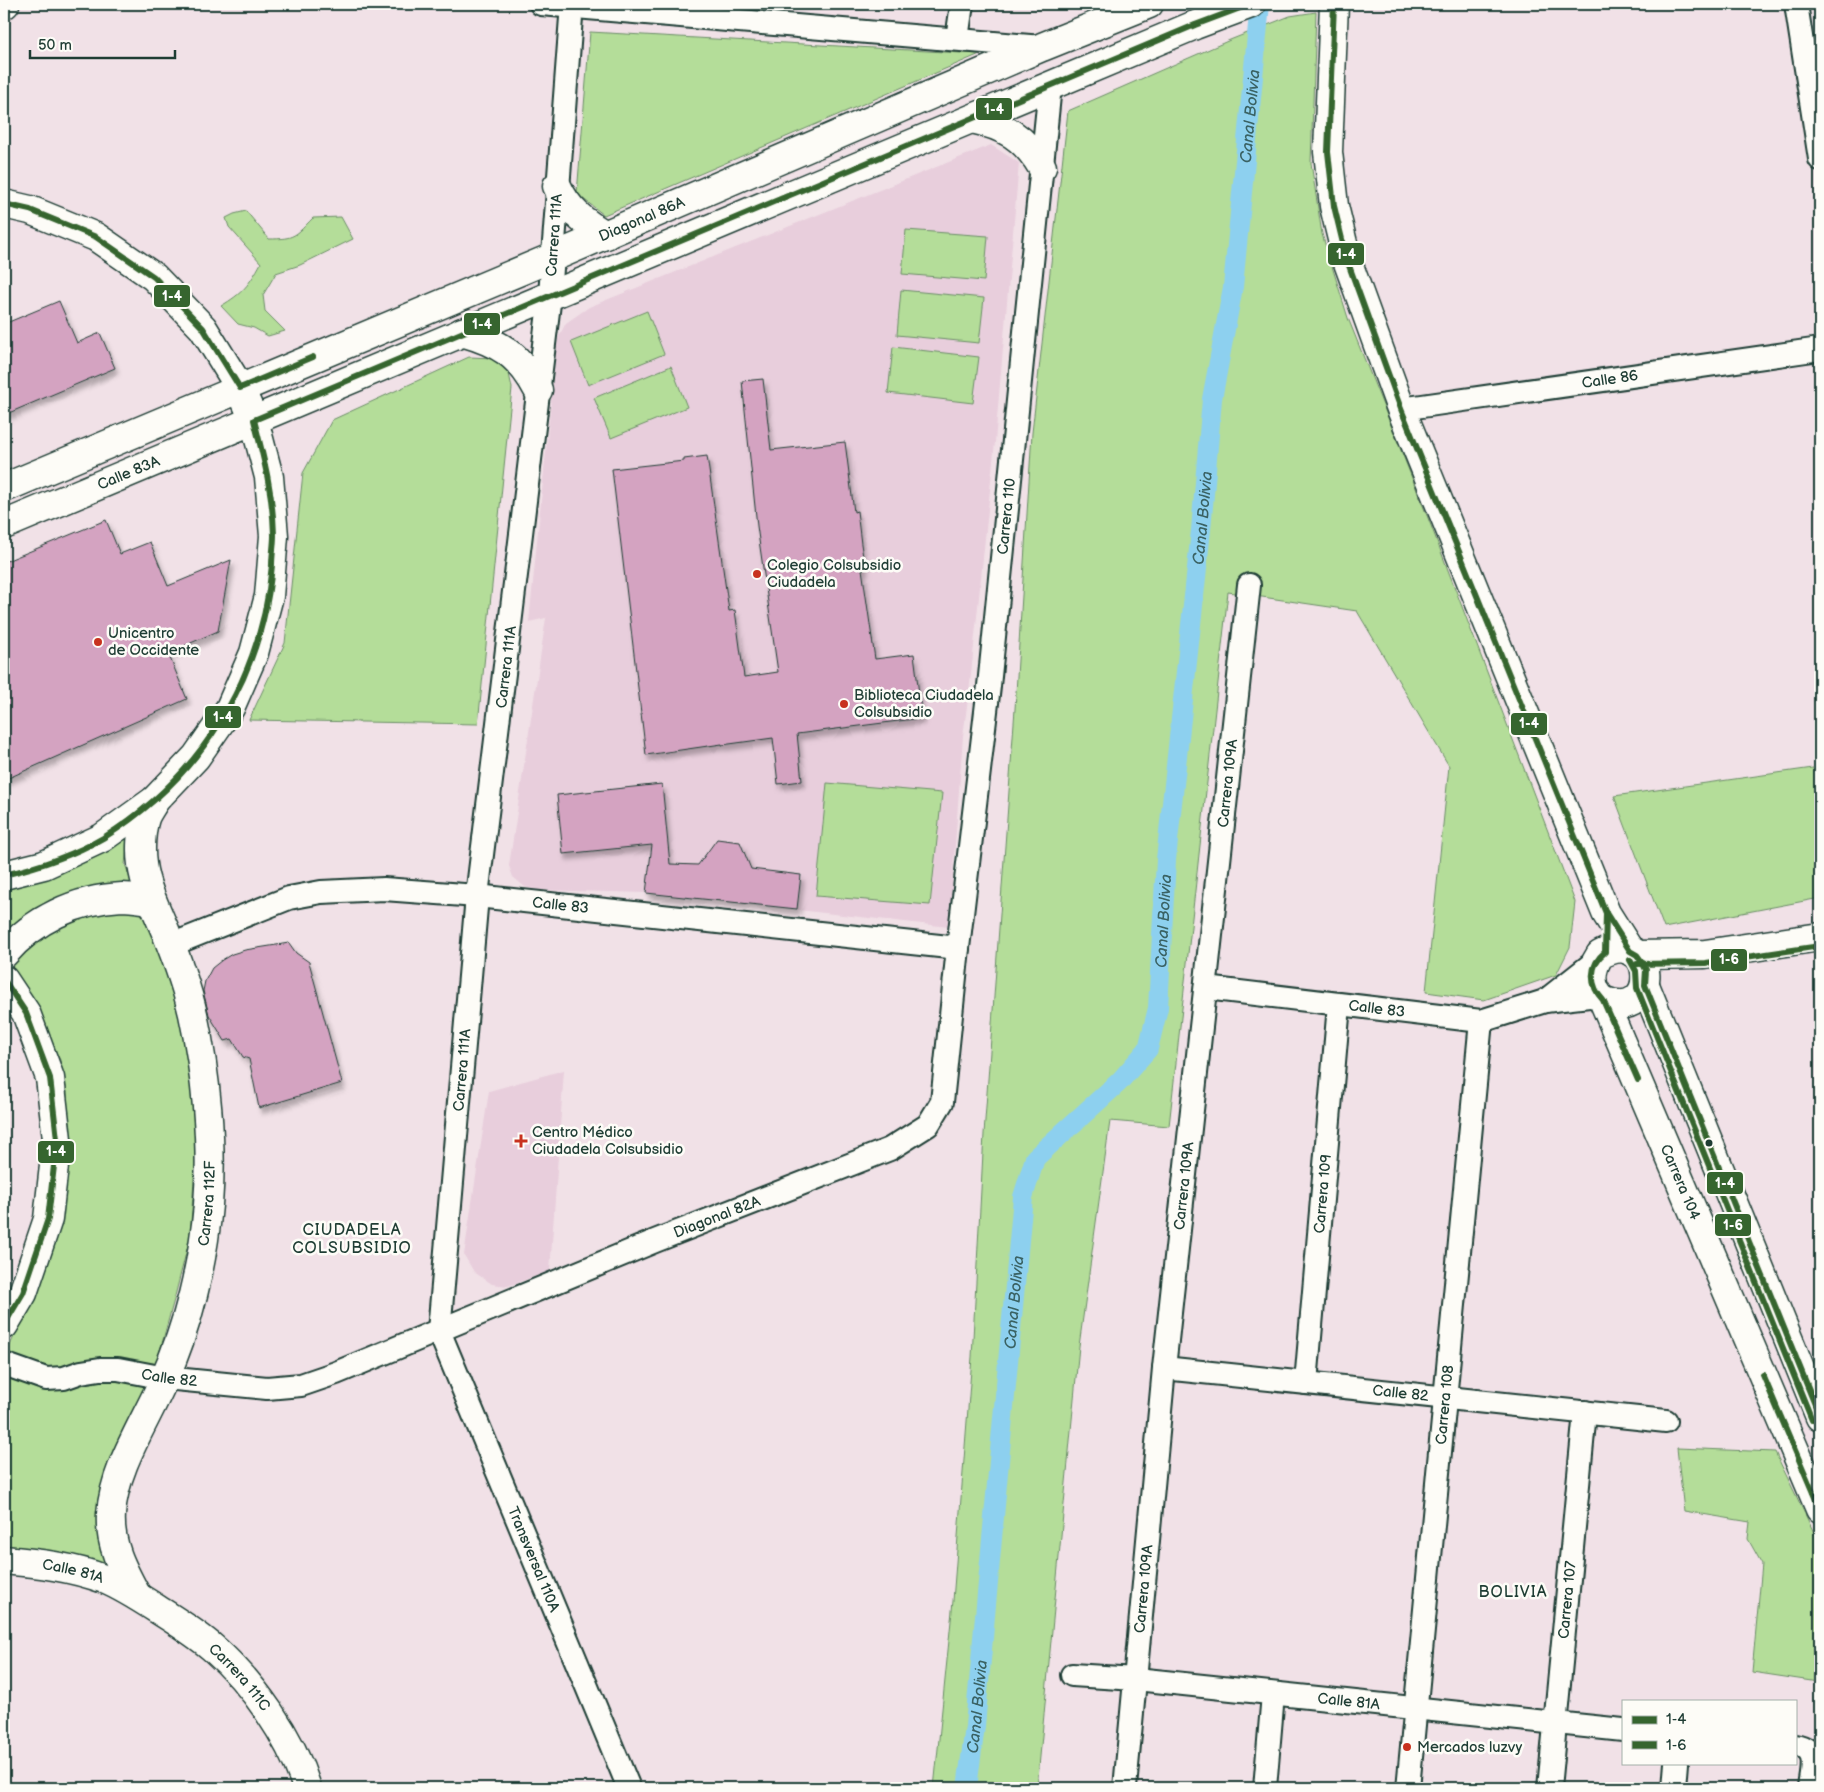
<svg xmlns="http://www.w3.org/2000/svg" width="1824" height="1792" viewBox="0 0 1824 1792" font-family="'Balsamiq Sans',sans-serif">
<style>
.built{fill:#e8cedc}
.green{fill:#b4dd99;stroke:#6a8d66}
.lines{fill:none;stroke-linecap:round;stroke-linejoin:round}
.canal{stroke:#8dd0ef;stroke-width:20}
.building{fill:#d4a3c1;stroke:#1f3d34;filter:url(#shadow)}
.minor-casing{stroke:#1f3d34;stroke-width:26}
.tertiary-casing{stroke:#1f3d34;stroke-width:31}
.minor{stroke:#fdfcf7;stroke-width:22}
.tertiary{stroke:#fdfcf7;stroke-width:28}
.bus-1-casing{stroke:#fdfcf7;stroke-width:10}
.bus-2-casing{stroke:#fdfcf7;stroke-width:10}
.bus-1{stroke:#36652f;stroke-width:6}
.bus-2{stroke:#36652f;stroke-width:6}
.poi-dot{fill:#c8321e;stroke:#fdfcf7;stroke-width:2}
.bus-dot{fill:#1f3d34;stroke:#fdfcf7;stroke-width:2}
.labels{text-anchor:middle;stroke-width:5;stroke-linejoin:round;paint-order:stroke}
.street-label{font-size:15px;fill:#1f3d34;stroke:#fdfcf7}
.poi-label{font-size:15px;fill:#1f3d34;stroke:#fdfcf7;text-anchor:start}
.water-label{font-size:16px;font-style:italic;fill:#3a6263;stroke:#fdfcf7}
.neighbourhood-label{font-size:16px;letter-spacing:1px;fill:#1f3d34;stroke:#fdfcf7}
.line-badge{stroke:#fdfcf7;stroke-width:2}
.badge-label{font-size:14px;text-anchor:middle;font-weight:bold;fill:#fff}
</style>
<defs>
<filter id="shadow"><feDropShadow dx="3" dy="5.5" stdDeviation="2.5" flood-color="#0004"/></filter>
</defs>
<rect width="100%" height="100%" fill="#f1e1e7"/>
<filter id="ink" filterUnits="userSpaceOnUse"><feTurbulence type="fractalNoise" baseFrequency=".02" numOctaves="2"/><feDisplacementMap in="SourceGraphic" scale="10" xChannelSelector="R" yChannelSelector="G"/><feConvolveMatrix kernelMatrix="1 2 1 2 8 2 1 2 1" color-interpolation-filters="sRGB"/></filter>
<g filter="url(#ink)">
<g class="built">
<path d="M 991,145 L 1019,163 L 995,442 L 970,684 L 963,736 L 949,927 L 646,893 L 537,890 L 525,887 L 513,877 L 509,866 L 546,618 L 529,622 L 556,350 L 559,336 L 566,323 L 589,307 Z"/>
<path d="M 564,1070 L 550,1271 L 508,1286 L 492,1284 L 474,1272 L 464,1255 L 489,1091 Z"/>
</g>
<g class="green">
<path d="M 1316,12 L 1311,163 L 1322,234 L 1348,318 L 1430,523 L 1575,902 L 1570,947 L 1556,975 L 1484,1000 L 1426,992 L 1449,766 L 1357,611 L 1228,592 L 1169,1126 L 1110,1121 L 1079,1346 L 1037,1788 L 934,1788 L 953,1601 L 972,1357 L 984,1134 L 1015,709 L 1032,433 L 1068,111 L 1230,40 L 1290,16 Z"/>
<path d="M 590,32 L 980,54 L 604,215 L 577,194 Z"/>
<path d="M 246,211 L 269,239 C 295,239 295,236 313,218 L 341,217 L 353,239 L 300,265 L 276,273 L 263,295 L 265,311 L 285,331 L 268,336 L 254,328 L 238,324 L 221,306 C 243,293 249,285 261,263 L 229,227 L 226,218 L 234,214 Z"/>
<path d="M 906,230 L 988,236 L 984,281 L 902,274 Z"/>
<path d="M 901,290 L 984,298 L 979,343 L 897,335 Z"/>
<path d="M 647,311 L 664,354 L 588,385 L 571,342 Z"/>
<path d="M 893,347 L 979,357 L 973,403 L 888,393 Z"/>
<path d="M 469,357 L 494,358 L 508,369 L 512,388 L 478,724 L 249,720 L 285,643 L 303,473 L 332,420 Z"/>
<path d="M 671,366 L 687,407 L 611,438 L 594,398 Z"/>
<path d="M 1820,767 L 1820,898 L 1664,928 L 1614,796 Z"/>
<path d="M 827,783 L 942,793 L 930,905 L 816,896 Z"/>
<path d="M 129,829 L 125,864 L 138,901 L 158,944 L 179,1006 L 195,1098 L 195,1165 L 190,1237 L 175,1296 L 158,1358 L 137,1406 L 98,1514 L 98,1540 L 106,1568 L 4,1547 L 4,1359 L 46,1264 L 60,1217 L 65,1190 L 67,1092 L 60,1060 L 37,1015 L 4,963 L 4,887 Z"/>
<path d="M 1677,1448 L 1775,1452 L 1820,1545 L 1820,1657 L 1818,1682 L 1752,1672 L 1762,1564 L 1748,1539 L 1750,1522 L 1684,1511 Z"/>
</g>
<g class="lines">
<path class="canal" id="s1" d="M 967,1788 L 975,1726 L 1023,1197 L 1035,1158 L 1119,1082 L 1148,1049 L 1158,1008 L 1166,860 L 1201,530 L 1212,399 L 1233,287 L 1260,4"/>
</g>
<g class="building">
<path d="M 59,301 L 77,343 L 100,333 L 115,368 L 4,415 L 4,324 Z"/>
<path d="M 763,379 L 771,450 L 845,442 L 854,512 L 857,511 L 861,544 L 865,569 L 862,569 L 875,659 L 914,654 L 922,718 L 797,734 L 802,781 L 778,784 L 773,738 L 722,745 L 722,744 L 646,755 L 612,469 L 684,461 L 684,459 L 707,456 L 729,611 L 735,610 L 744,677 L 778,672 L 757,526 L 742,381 Z"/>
<path d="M 106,520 L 120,554 L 150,542 L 168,586 L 231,560 L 218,631 L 168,653 L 187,699 L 4,780 L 4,562 Z"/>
<path d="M 662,784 L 670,864 L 698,865 L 717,839 L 740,842 L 751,869 L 801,875 L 797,909 L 646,893 L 652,845 L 563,854 L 557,795 Z"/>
<path d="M 289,943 L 296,953 L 309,962 L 342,1083 L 259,1108 L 249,1059 L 243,1057 L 232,1039 L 225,1041 L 209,1015 L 203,991 L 205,981 L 212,968 L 222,960 L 232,954 L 245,950 Z"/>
</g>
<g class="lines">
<defs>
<g id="minor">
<path d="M 541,4 L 1042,47"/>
<path id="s2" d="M 572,4 L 550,295 L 477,896 L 439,1331 L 629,1788"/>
<path d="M 1796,4 L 1820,159"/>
<path d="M 957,39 L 962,4"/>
<path id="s3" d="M 1401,409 L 1820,349"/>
<path id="s4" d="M 171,945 L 289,898 L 321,892 L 384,889 L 477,896 L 958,948"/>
<path id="s5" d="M 1206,988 L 1481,1021 L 1545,1001 L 1598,995"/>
<path d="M 1545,1001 L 1597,960"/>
<path id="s6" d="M 4,1364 L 46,1379 L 64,1378 L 81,1372 L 100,1369 L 118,1369 L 165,1378 L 267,1388 L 301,1385 L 336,1373 L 655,1241 L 890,1149 L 928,1125 L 942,1102 L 958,948 L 989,686 L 1050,86"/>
<path id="s7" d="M 1164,1368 L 1666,1421"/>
<path id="s8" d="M 1306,1383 L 1339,1005"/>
<path id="s9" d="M 1072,1675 L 1136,1679 L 1623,1730"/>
<path d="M 1795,1745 C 1820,1749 1812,1770 1810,1788"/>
<path id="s10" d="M 1125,1788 L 1164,1368 L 1249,585"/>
<path d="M 1265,1788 L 1273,1694"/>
<path id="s11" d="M 1408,1788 L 1481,1021"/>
<path id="s12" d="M 1549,1788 L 1585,1412"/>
<path d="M 1674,1788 L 1676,1763"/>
</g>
<g id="tertiary">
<path d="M 4,4 L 5,4"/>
<path d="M 1334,4 L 1328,152 L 1334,206 L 1347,260 L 1401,409 L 1606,913 L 1630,951"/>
<path d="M 972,119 C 1005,126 1024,137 1042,167"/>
<path d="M 557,186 C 567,209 584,223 606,235"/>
<path d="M 4,204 L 30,210 L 96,237 L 154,277 L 203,328 L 240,388 L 254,420 L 269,477 L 274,536 L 269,596 L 254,653 L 230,708 L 196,757 L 155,800 L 102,838 L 44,865 L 4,875"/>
<path d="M 462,332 C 500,343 519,354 538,390"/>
<path id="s13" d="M 4,488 L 551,258 L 1042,47 L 1149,4"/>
<path id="s14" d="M 4,525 L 1195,25 L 1251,4"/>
<path d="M 4,954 C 33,920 76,899 122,897 C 132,897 142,899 152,900"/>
<path d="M 1637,955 L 1705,954 L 1820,937"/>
<path d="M 4,980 L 26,1013 L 50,1078 L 57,1139 L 48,1219 L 23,1293 L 4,1325"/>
<path d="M 1645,985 L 1820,1417"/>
<path id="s15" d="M 1603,1000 C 1662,1026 1658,922 1600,955 C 1590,970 1589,988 1603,1000 L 1820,1509"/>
<path id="s16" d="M 4,1560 C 38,1563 72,1567 104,1579 C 123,1587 140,1598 157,1609 C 176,1621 196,1633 213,1648 C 253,1683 291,1737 307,1788"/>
<path id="s17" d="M 137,1596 C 123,1570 109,1545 111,1514 C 114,1467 146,1421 164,1379 C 188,1327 203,1263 208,1205 C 213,1145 206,1073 193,1014 C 187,988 177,960 167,935 C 158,913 145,888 142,864 C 140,851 141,831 145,818 C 147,812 152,806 155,800"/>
</g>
</defs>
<use href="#minor" class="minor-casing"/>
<use href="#tertiary" class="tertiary-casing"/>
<use href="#minor" class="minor"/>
<use href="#tertiary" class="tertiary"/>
<defs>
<g id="bus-1">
<path d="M 1334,4 L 1328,152 L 1334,206 L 1347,260 L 1401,409 L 1606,913 L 1630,951 L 1637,955 L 1642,962 L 1646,970 L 1645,985 L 1820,1417"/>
<path d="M 4,204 L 30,210 L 96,237 L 154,277 L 203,328 L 240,388 L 313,357"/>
<path d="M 4,875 C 38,867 72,856 103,838 C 200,778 262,679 272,565 C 272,555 274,545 274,535 C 273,494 264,459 254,420 L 1195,25 L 1251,4"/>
<path d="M 1606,913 L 1605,952 C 1589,965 1589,985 1603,1000 L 1638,1080"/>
<path d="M 4,980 L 26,1013 L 50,1078 L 57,1139 L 48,1219 L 23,1293 L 4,1325"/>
<path d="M 1763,1375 L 1820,1509"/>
</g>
<g id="bus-2">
<path d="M 1630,960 L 1636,971 L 1637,988 L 1812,1420"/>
<path d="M 1637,964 L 1706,963 L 1820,946"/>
</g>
</defs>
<use href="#bus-1" class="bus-1-casing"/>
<use href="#bus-2" class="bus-2-casing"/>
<use href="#bus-1" class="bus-1"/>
<use href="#bus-2" class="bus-2"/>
</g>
</g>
<g class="poi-dot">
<circle cx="757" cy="574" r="5"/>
<circle cx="98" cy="642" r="5"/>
<circle cx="844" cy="704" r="5"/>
<path d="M518.5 1133.5h5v5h5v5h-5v5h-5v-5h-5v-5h5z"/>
<circle cx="1407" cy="1747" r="5"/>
</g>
<circle class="bus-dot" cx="1709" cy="1143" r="4.5"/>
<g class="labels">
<g class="street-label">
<text dy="5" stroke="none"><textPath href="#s13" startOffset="692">Diagonal 86A</textPath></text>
<text transform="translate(554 235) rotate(-86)" y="5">Carrera 111A</text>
<text dy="5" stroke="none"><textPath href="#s3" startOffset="211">Calle 86</textPath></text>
<text dy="5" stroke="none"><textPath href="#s14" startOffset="135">Calle 83A</textPath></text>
<text dy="5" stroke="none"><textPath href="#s6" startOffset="1598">Carrera 110</textPath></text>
<text transform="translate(506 667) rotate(-83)" y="5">Carrera 111A</text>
<text dy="5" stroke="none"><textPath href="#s10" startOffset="1010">Carrera 109A</textPath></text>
<text dy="5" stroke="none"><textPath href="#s4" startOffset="400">Calle 83</textPath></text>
<text dy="5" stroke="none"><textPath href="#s5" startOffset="172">Calle 83</textPath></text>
<text transform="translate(462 1070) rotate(-85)" y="5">Carrera 111A</text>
<text dy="5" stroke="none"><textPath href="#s15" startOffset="371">Carrera 104</textPath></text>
<text dy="5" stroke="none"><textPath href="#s10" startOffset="605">Carrera 109A</textPath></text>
<text dy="5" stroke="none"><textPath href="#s8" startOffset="190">Carrera 109</textPath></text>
<text dy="5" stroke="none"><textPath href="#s17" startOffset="415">Carrera 112F</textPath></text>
<text dy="5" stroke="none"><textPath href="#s6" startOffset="751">Diagonal 82A</textPath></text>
<text dy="5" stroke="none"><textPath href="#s6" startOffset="170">Calle 82</textPath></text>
<text dy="5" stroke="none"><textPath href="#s7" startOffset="238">Calle 82</textPath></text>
<text dy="5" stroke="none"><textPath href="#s11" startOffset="385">Carrera 108</textPath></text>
<text dy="5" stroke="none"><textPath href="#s2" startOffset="1581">Transversal 110A</textPath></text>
<text dy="5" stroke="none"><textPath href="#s16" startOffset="70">Calle 81A</textPath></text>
<text dy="5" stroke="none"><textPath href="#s10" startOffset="200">Carrera 109A</textPath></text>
<text dy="5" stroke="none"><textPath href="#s12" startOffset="189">Carrera 107</textPath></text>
<text dy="5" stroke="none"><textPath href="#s16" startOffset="271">Carrera 111C</textPath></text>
<text dy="5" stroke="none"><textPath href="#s9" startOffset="278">Calle 81A</textPath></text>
</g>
<g class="poi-label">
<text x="767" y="570">Colegio Colsubsidio<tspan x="767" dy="17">Ciudadela</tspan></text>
<text x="108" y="638">Unicentro<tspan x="108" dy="17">de Occidente</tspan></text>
<text x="854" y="700">Biblioteca Ciudadela<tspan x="854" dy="17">Colsubsidio</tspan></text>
<text x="532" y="1137">Centro Médico<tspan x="532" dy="17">Ciudadela Colsubsidio</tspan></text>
<text x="1417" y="1752">Mercados luzvy</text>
</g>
<g class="water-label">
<text dy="6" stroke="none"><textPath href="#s1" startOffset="1731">Canal Bolivia</textPath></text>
<text dy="6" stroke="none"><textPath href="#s1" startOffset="1326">Canal Bolivia</textPath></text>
<text dy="6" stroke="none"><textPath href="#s1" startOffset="921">Canal Bolivia</textPath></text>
<text dy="6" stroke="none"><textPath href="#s1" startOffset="488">Canal Bolivia</textPath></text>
<text dy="6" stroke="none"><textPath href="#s1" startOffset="82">Canal Bolivia</textPath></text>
</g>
<g class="neighbourhood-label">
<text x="352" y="1235">CIUDADELA<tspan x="352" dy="18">COLSUBSIDIO</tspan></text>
<text x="1513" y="1597">BOLIVIA</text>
</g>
</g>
<g class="line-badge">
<rect x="975" y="97" width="38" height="24" rx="5" fill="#36652f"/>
<rect x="1327" y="242" width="38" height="24" rx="5" fill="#36652f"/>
<rect x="153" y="284" width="38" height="24" rx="5" fill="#36652f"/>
<rect x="463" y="312" width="38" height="24" rx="5" fill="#36652f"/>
<rect x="204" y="705" width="38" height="24" rx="5" fill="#36652f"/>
<rect x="1510" y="712" width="38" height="24" rx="5" fill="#36652f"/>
<rect x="1710" y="948" width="38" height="24" rx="5" fill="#36652f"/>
<rect x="37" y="1140" width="38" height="24" rx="5" fill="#36652f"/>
<rect x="1706" y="1171" width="38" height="24" rx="5" fill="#36652f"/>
<rect x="1714" y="1213" width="38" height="24" rx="5" fill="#36652f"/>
</g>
<g class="badge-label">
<text x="994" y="114">1-4</text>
<text x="1346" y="259">1-4</text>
<text x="172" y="301">1-4</text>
<text x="482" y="329">1-4</text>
<text x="223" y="722">1-4</text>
<text x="1529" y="728">1-4</text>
<text x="1729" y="964">1-6</text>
<text x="56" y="1156">1-4</text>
<text x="1725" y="1188">1-4</text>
<text x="1733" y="1230">1-6</text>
</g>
<rect width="1824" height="1792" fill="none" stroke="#fdfcf7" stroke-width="20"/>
<rect x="10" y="10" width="1804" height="1772" fill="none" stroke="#1f3d34" stroke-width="2" filter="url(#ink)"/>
<rect x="1622" y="1700" width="175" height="65" fill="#fdfcf7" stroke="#a4b0a9"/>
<rect x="1632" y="1716" width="25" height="8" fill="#36652f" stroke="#a4b0a9"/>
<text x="1666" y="1724" font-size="15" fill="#1f3d34">1-4</text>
<rect x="1632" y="1741" width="25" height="8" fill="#36652f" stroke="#a4b0a9"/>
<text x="1666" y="1750" font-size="15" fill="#1f3d34">1-6</text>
<path d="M30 50v8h145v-8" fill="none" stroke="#1f3d34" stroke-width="2.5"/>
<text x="38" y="50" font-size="15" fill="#1f3d34" stroke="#fdfcf7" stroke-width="4" paint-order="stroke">50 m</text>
</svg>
